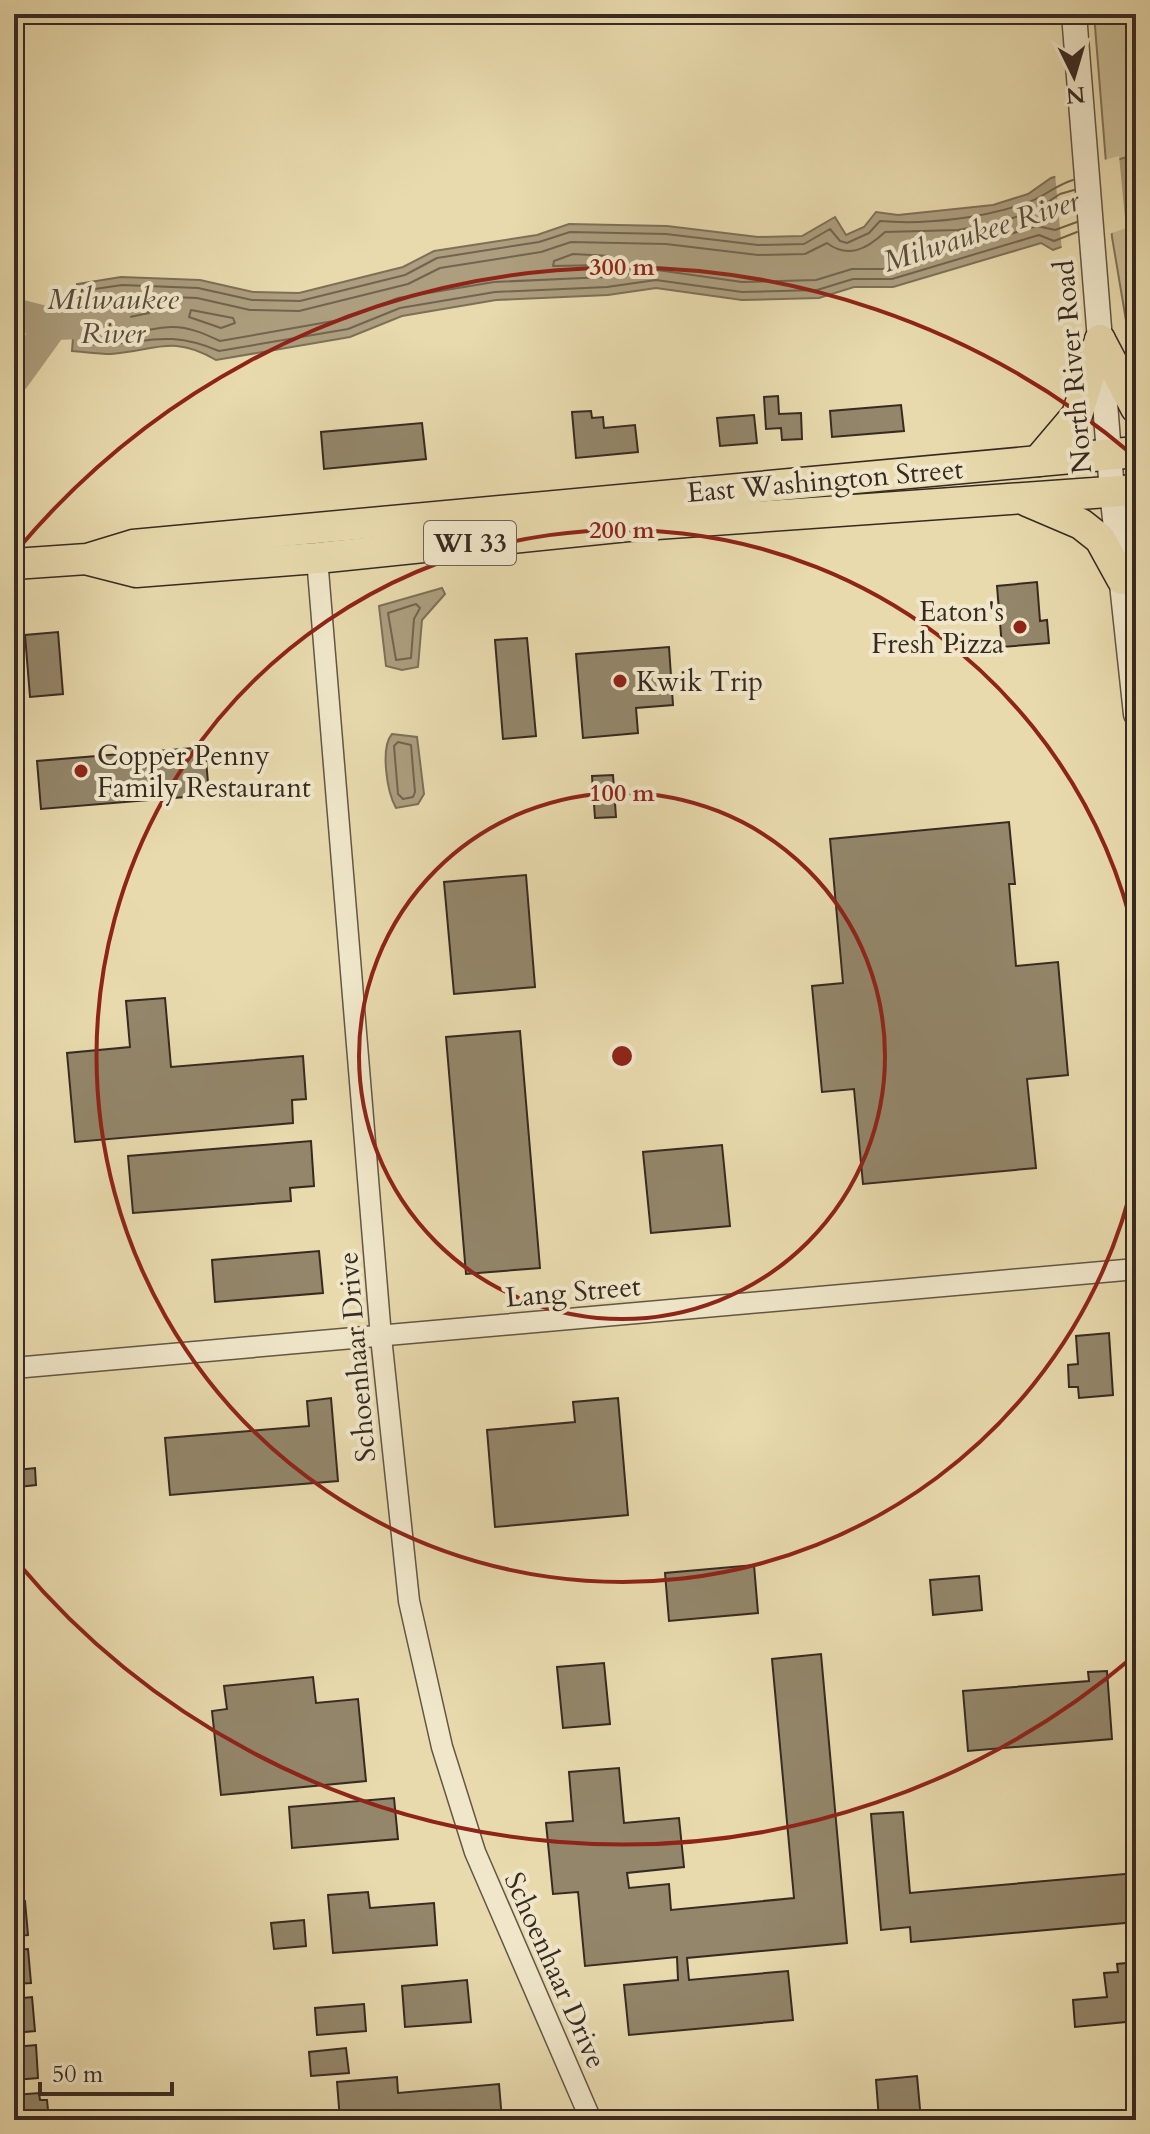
<svg xmlns="http://www.w3.org/2000/svg" width="1150" height="2134" viewBox="0 0 1150 2134" font-family="Cardo,serif">
<style>
.green{fill:#cabc95;stroke:#80735c;stroke-width:2}
.water{fill:#ac9e7e;stroke:#7d7059;stroke-width:2}
.pier{fill:#e8daad}
.lines{fill:none;stroke-linecap:round;stroke-linejoin:round}
.shore{stroke:#726450;stroke-width:2}
.river{stroke:#ac9e7e;stroke-width:32}
.building{fill:#93866a;stroke:#372a22;stroke-width:2}
.minor-casing{stroke:#635645;stroke-width:23}
.tertiary-casing{stroke:#635645;stroke-width:27}
.primary-casing{stroke:#372a22;stroke-width:33}
.minor{stroke:#f0e7ca;stroke-width:20}
.tertiary{stroke:#f0e7ca;stroke-width:24}
.primary{stroke:#e8daad;stroke-width:30}
.ring{fill:none;stroke:#8f2418;stroke-width:4}
.poi-dot{fill:#8f2418;stroke:#f0e7ca;stroke-width:3}
.labels{text-anchor:middle;stroke-width:8;stroke-linejoin:round;paint-order:stroke}
.shield{fill:#f0e7ca;stroke:#6e6354;stroke-width:2}
.shield-label{font-size:26px;font-weight:bold;fill:#372a22}
.street-label{font-size:28px;fill:#372a22;stroke:#f0e7ca}
.poi-label{font-size:28px;fill:#372a22;stroke:#f0e7ca;text-anchor:start}
.water-label{font-size:30px;font-style:italic;fill:#5a4d3e;stroke:#f0e7ca}
.centre{fill:#8f2418;stroke:#f0e7ca;stroke-width:4}
.ring-label{font-size:24px;text-anchor:middle;font-weight:bold;fill:#8f2418;stroke:#f0e7ca;stroke-width:8;stroke-linejoin:round;paint-order:stroke}
</style>
<rect width="100%" height="100%" fill="#e8daad"/>
<filter id="stains"><feTurbulence type="fractalNoise" baseFrequency=".0025" numOctaves="4"/><feColorMatrix values="0 0 0 0 .2 0 0 0 0 .09 0 0 0 0 .02 0 0 0 .5 -.17"/></filter>
<radialGradient id="worn" r=".72"><stop offset=".6" stop-color="#630" stop-opacity="0"/><stop offset="1" stop-color="#630" stop-opacity=".3"/></radialGradient>
<path class="green" d="M 1094,14 L 1136,14 L 1136,380 L 1112,237 Z"/>
<g class="water">
<path d="M 1136,143 L 1136,220 L 1053,250 L 1041,243 L 893,287 L 854,287 L 819,298 L 742,300 L 656,288 L 608,295 L 496,300 L 402,316 L 350,337 L 216,360 C 172,334 155,351 111,354 C 98,354 85,352 72,351 L 77,284 L 121,277 L 200,280 L 253,292 L 299,293 L 403,267 L 434,251 L 537,235 L 569,224 L 667,226 L 758,237 L 802,236 L 835,217 L 846,235 L 864,227 L 876,212 L 898,215 L 993,205 L 1028,194 L 1051,178 L 1131,156 L 1130,145 Z"/>
<path d="M 442,588 L 445,594 L 422,620 L 418,667 L 402,670 L 386,666 L 379,606 Z"/>
<path d="M 392,734 L 417,737 L 424,794 L 418,804 L 396,808 C 387,792 380,748 392,734 Z"/>
</g>
<path class="pier" d="M 1119,156 L 1126,228 L 1062,251 L 1055,173 Z"/>
<g class="lines">
<g class="shore">
<path d="M 1073,180 C 1056,185 1045,196 1029,202 C 985,218 926,225 880,221 L 869,233 L 847,243 L 840,241 L 830,229 L 804,244 L 758,245 L 666,234 L 570,232 L 539,242 L 437,258 L 405,275 L 300,301 L 252,300 L 198,288 L 122,285 L 88,290 L 85,294 L 81,340 L 84,344 C 142,348 159,326 219,351 L 348,329 L 400,308 L 495,292 L 607,287 L 656,280 L 742,292 L 817,290 L 853,279 L 892,279 L 1039,235 L 1054,241 L 1077,232"/>
<path d="M 1074,190 L 1060,194 L 1034,211 L 997,223 L 958,230 L 885,232 C 867,249 848,259 827,243 L 805,254 L 758,255 L 666,244 L 571,242 L 541,252 L 440,268 L 408,284 L 299,311 L 250,310 L 197,298 L 122,295 L 97,299 L 92,331 C 105,341 152,327 172,327 C 190,327 205,334 220,341 L 345,319 L 398,298 L 494,282 L 606,277 L 657,270 L 742,282 L 816,280 L 852,269 L 891,269 L 1037,226 L 1055,230 L 1077,222"/>
<path d="M 573,254 L 610,256 L 613,261 L 604,265 L 553,266 L 554,261 Z"/>
<path d="M 123,307 L 147,309 L 149,313 L 106,322 L 106,310 Z"/>
<path d="M 191,310 L 233,318 L 235,323 L 221,328 L 189,317 Z"/>
<path d="M 416,604 L 420,608 L 414,619 L 411,658 L 396,660 L 388,613 Z"/>
<path d="M 398,742 L 411,745 L 415,792 L 413,797 L 403,799 L 398,794 L 394,746 Z"/>
</g>
<g class="river">
<path d="M 14,314 L 53,324 L 115,322"/>
<path d="M 14,378 L 53,324"/>
</g>
</g>
<g class="building">
<path d="M 778,396 L 779,414 L 801,413 L 802,439 L 782,440 L 781,428 L 766,429 L 764,397 Z"/>
<path d="M 901,405 L 904,431 L 832,437 L 830,411 Z"/>
<path d="M 591,411 L 592,418 L 603,417 L 604,428 L 635,425 L 638,452 L 576,458 L 572,412 Z"/>
<path d="M 754,415 L 757,443 L 720,446 L 717,418 Z"/>
<path d="M 422,423 L 426,459 L 324,469 L 321,432 Z"/>
<path d="M 1037,582 L 1040,621 L 1047,620 L 1049,643 L 1002,647 L 997,586 Z"/>
<path d="M 58,632 L 63,694 L 30,697 L 25,635 Z"/>
<path d="M 527,638 L 536,736 L 503,739 L 495,640 Z"/>
<path d="M 669,647 L 673,705 L 636,708 L 638,733 L 583,738 L 576,654 Z"/>
<path d="M 205,747 L 209,795 L 41,809 L 37,761 Z"/>
<path d="M 613,775 L 616,817 L 595,818 L 592,776 Z"/>
<path d="M 1009,822 L 1015,884 L 1009,884 L 1016,966 L 1058,962 L 1068,1075 L 1027,1079 L 1036,1168 L 863,1184 L 854,1089 L 822,1092 L 812,986 L 843,983 L 830,839 Z"/>
<path d="M 526,875 L 535,987 L 454,994 L 444,882 Z"/>
<path d="M 165,998 L 171,1067 L 303,1056 L 306,1099 L 292,1100 L 293,1123 L 75,1142 L 67,1053 L 130,1047 L 126,1001 Z"/>
<path d="M 520,1031 L 540,1268 L 466,1274 L 446,1037 Z"/>
<path d="M 311,1141 L 314,1186 L 290,1188 L 291,1201 L 133,1213 L 128,1156 Z"/>
<path d="M 722,1145 L 730,1226 L 651,1233 L 643,1152 Z"/>
<path d="M 319,1251 L 323,1293 L 215,1302 L 212,1260 Z"/>
<path d="M 1109,1333 L 1113,1395 L 1079,1398 L 1078,1387 L 1069,1387 L 1068,1365 L 1078,1364 L 1076,1336 Z"/>
<path d="M 331,1398 L 338,1481 L 170,1495 L 165,1438 L 309,1426 L 307,1401 Z"/>
<path d="M 618,1398 L 628,1515 L 495,1527 L 487,1430 L 575,1422 L 573,1402 Z"/>
<path d="M 35,1468 L 36,1485 L 19,1487 L 17,1470 Z"/>
<path d="M 754,1565 L 758,1613 L 669,1621 L 665,1573 Z"/>
<path d="M 979,1576 L 982,1610 L 933,1615 L 930,1580 Z"/>
<path d="M 821,1654 L 847,1943 L 687,1958 L 689,1980 L 788,1971 L 793,2020 L 629,2035 L 624,1985 L 678,1980 L 677,1957 L 585,1966 L 578,1892 L 553,1894 L 546,1823 L 573,1821 L 569,1772 L 619,1768 L 624,1823 L 679,1818 L 684,1867 L 627,1873 L 629,1888 L 669,1884 L 671,1910 L 794,1898 L 772,1659 Z"/>
<path d="M 604,1663 L 610,1724 L 563,1728 L 557,1667 Z"/>
<path d="M 1107,1671 L 1112,1739 L 968,1751 L 963,1691 L 1089,1681 L 1088,1672 Z"/>
<path d="M 313,1677 L 316,1703 L 358,1699 L 366,1781 L 221,1795 L 212,1711 L 227,1709 L 224,1686 Z"/>
<path d="M 1136,1785 L 1136,1813 L 1130,1813 L 1128,1786 Z"/>
<path d="M 394,1798 L 398,1839 L 292,1848 L 289,1807 Z"/>
<path d="M 14,1806 L 17,1806 L 20,1840 L 14,1841 Z"/>
<path d="M 903,1812 L 910,1893 L 1136,1873 L 1136,1922 L 911,1942 L 910,1927 L 881,1930 L 871,1814 Z"/>
<path d="M 14,1862 L 21,1862 L 24,1893 L 14,1894 Z"/>
<path d="M 368,1892 L 370,1908 L 434,1903 L 437,1945 L 333,1953 L 328,1895 Z"/>
<path d="M 25,1901 L 28,1935 L 14,1936 L 14,1902 Z"/>
<path d="M 304,1920 L 306,1946 L 274,1949 L 271,1923 Z"/>
<path d="M 28,1949 L 31,1983 L 14,1984 L 14,1950 Z"/>
<path d="M 1136,1962 L 1136,2021 L 1075,2027 L 1073,2000 L 1107,1997 L 1104,1973 L 1118,1972 L 1117,1964 Z"/>
<path d="M 467,1980 L 471,2022 L 405,2027 L 402,1986 Z"/>
<path d="M 32,1997 L 35,2031 L 14,2033 L 14,1999 Z"/>
<path d="M 364,2004 L 366,2031 L 317,2035 L 315,2008 Z"/>
<path d="M 36,2045 L 38,2078 L 15,2080 L 14,2047 Z"/>
<path d="M 346,2048 L 349,2073 L 311,2076 L 309,2052 Z"/>
<path d="M 917,2076 L 921,2120 L 879,2120 L 876,2080 Z"/>
<path d="M 397,2077 L 398,2093 L 499,2084 L 502,2120 L 340,2120 L 337,2082 Z"/>
<path d="M 39,2093 L 40,2100 L 47,2100 L 49,2120 L 17,2120 L 15,2095 Z"/>
</g>
<g class="lines">
<defs>
<g id="minor">
<path d="M 317,558 L 381,1337 L 409,1601 L 442,1747 L 475,1852 L 591,2120"/>
<path d="M 14,1368 L 1136,1269"/>
</g>
<path id="tertiary" d="M 1074,14 L 1112,491 L 1136,714"/>
<g id="primary">
<path d="M 1100,340 L 1136,408"/>
<path d="M 1038,461 L 1077,415 L 1100,340"/>
<path d="M 1027,501 L 1081,524 L 1100,539 L 1122,579"/>
<path d="M 89,560 L 136,572 L 317,558 L 628,526 L 1136,490"/>
<path d="M 14,564 L 87,559 L 133,545 L 1136,452"/>
</g>
</defs>
<use href="#minor" class="minor-casing"/>
<use href="#tertiary" class="tertiary-casing"/>
<use href="#primary" class="primary-casing"/>
<use href="#minor" class="minor"/>
<use href="#tertiary" class="tertiary"/>
<use href="#primary" class="primary"/>
</g>
<g class="ring">
<circle cx="622" cy="1056" r="263"/>
<path d="M1136 1170A526 526 0 1 1 1136 942"/>
<path d="M1134 1656A789 789 0 0 1 18 1563M18 549A789 789 0 0 1 1134 456"/>
</g>
<g class="poi-dot">
<circle cx="1020" cy="627" r="8"/>
<circle cx="620" cy="681" r="8"/>
<circle cx="81" cy="771" r="8"/>
</g>
<g class="labels">
<rect class="shield" x="424" y="521" width="92" height="44" rx="6"/>
<g class="shield-label">
<text x="470" y="552">WI 33</text>
</g>
<g class="street-label">
<text transform="translate(1072 367) rotate(-95)" y="10">North River Road</text>
<text transform="translate(825 480) rotate(-5)" y="10">East Washington Street</text>
<text transform="translate(573 1291) rotate(-5)" y="10">Lang Street</text>
<text transform="translate(356 1357) rotate(-95)" y="10">Schoenhaar Drive</text>
<text transform="translate(556 1970) rotate(66)" y="10">Schoenhaar Drive</text>
</g>
<g class="poi-label">
<text x="1004" y="621" text-anchor="end">Eaton's<tspan x="1004" dy="32">Fresh Pizza</tspan></text>
<text x="636" y="691">Kwik Trip</text>
<text x="97" y="765">Copper Penny<tspan x="97" dy="32">Family Restaurant</tspan></text>
</g>
<g class="water-label">
<text transform="translate(981 231) rotate(-18)" y="10">Milwaukee River</text>
<text x="113" y="309">Milwaukee<tspan x="113" dy="34">River</tspan></text>
</g>
</g>
<circle cx="622" cy="1056" r="12" class="centre"/>
<g class="ring-label">
<text x="622" y="275">300 m</text>
<text x="622" y="538">200 m</text>
<text x="622" y="801">100 m</text>
</g>
<rect width="1150" height="2134" fill="none" stroke="#e8daad" stroke-width="48"/>
<rect x="16" y="16" width="1118" height="2102" fill="none" stroke="#372a22" stroke-width="4"/>
<rect x="24" y="24" width="1102" height="2086" fill="none" stroke="#372a22" stroke-width="2"/>
<g transform="translate(1074 76) rotate(175)" stroke="#f0e7ca" stroke-width="6" paint-order="stroke">
<path d="M0-6L14 30L0 20L-14 30Z" fill="#372a22"/>
<text y="-12" font-size="22" font-weight="bold" text-anchor="middle" fill="#372a22">N</text>
</g>
<path d="M40 2082v12h132v-12" fill="none" stroke="#372a22" stroke-width="4"/>
<text x="52" y="2082" font-size="24" fill="#372a22" stroke="#f0e7ca" stroke-width="6" paint-order="stroke">50 m</text>
<rect width="100%" height="100%" filter="url(#stains)"/>
<rect width="100%" height="100%" fill="url(#worn)"/>
</svg>
